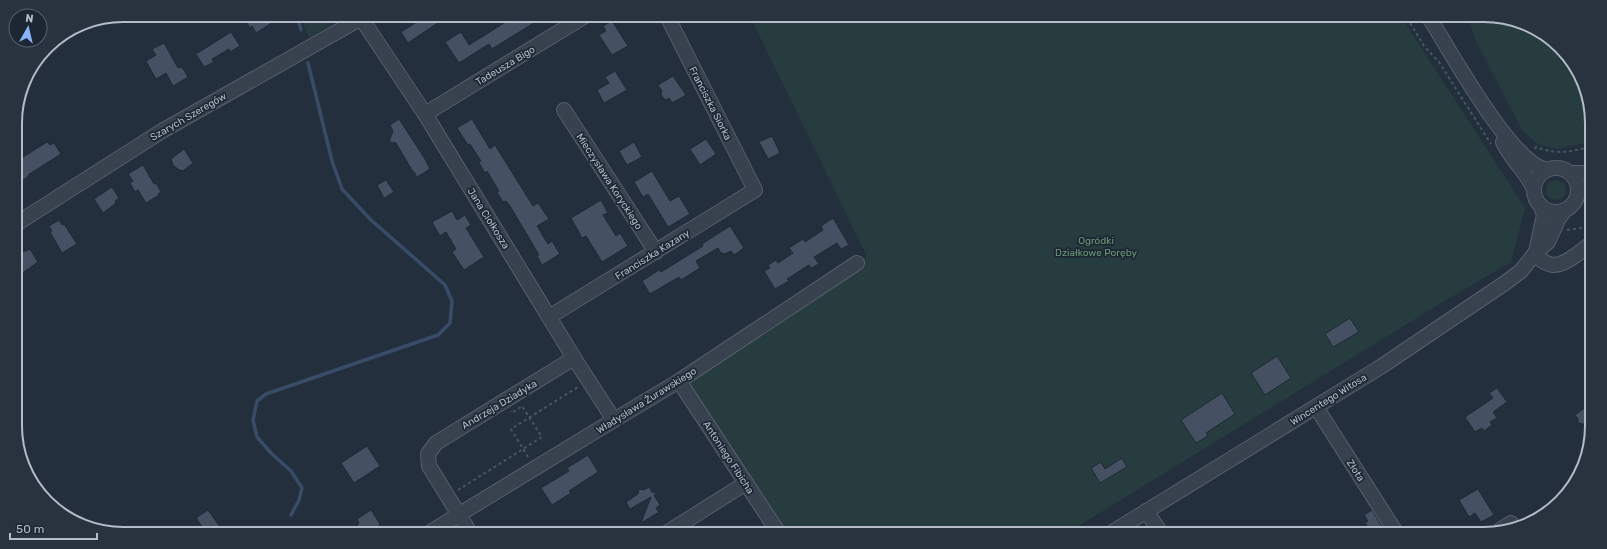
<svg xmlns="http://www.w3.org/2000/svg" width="1607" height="549" viewBox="0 0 1607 549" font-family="Rubik,sans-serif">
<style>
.green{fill:#263c3f}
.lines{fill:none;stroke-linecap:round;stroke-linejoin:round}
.stream{stroke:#394c67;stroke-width:3.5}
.building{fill:#455162;stroke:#1f2835}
.minor-casing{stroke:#565f6c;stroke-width:16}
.path{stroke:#44595c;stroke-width:2;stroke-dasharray:3 3;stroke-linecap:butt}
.minor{stroke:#38414e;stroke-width:14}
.labels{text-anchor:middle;stroke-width:3.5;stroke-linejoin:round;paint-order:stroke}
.street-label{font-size:10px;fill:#b4bcc9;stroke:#1d2633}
.park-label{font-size:10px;fill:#6b9a76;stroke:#1d2633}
.rim{fill:none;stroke:#b4bcc9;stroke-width:2}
</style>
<rect width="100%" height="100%" fill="#242f3e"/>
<g class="green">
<path d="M 300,15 L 344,16 L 309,38 Z"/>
<path d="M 750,17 L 1402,18 L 1525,208 L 1511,262 L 1438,305 L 1067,533 L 778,532 L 679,381 L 867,256 Z"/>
<path d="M 1468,19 L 1512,19 L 1565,52 L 1590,102 L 1590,142 L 1557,149 L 1538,144 L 1522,130 L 1476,41 Z"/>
<circle cx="1556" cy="190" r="10"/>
</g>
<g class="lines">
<g class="stream">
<path d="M 297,15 L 301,30"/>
<path d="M 291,515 L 299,500 L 302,488 L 291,471 L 271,453 L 257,437 L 253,420 L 257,401 L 266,394 L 438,335 L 450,323 L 452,301 L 445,285 L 370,219 L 342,189 L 332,161 L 308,63"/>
</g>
</g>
<g class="building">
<path d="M 242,15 L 272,15 L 275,21 L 256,33 L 252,26 L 250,28 Z"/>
<path d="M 426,16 L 448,16 L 408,43 L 401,32 Z"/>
<path d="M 515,16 L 545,16 L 492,49 L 489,44 L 459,63 L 445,42 L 461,32 L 469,45 Z"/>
<path d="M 612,21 L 628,46 L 612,55 L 599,35 L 606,31 L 603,26 Z"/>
<path d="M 231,32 L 240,46 L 230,52 L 229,49 L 212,59 L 214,62 L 204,67 L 196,54 Z"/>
<path d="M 164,43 L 178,68 L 182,67 L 188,77 L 173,86 L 166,73 L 156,79 L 146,61 L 156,55 L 152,49 Z"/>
<path d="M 615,71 L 627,90 L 604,103 L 597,90 L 609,83 L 605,77 Z"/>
<path d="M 673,76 L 686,95 L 672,103 L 669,98 L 666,100 L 663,98 L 661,94 L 662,91 L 658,85 Z"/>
<path d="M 399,119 L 425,159 L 430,169 L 417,177 L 414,172 L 413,172 L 396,143 L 389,142 L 393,131 L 390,125 Z"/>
<path d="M 472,119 L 490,149 L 495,145 L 533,206 L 538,203 L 549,219 L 537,226 L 548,244 L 552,241 L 560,254 L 542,265 L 537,256 L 539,255 L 510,206 L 506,201 L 503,202 L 497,192 L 499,191 L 487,171 L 485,173 L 479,163 L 481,161 L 470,144 L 468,145 L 457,128 Z"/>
<path d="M 772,136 L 780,153 L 768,159 L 759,142 Z"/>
<path d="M 706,139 L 716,154 L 700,165 L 690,149 Z"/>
<path d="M 47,142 L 50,145 L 54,143 L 61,154 L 28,175 L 29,176 L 19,183 L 16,178 L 15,162 Z"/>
<path d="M 634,142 L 642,157 L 627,165 L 619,151 Z"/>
<path d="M 184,149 L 193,163 L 183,171 L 179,170 L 173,165 L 171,159 Z"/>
<path d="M 143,165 L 154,184 L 156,183 L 161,192 L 158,194 L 159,195 L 146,203 L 138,190 L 135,192 L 130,183 L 133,181 L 128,174 Z"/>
<path d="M 652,171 L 670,201 L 679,196 L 690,214 L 668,227 L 648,194 L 643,197 L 634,182 Z"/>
<path d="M 386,180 L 394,192 L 384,198 L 377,185 Z"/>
<path d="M 112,187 L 119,198 L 115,201 L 116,203 L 103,213 L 94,199 Z"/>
<path d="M 601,200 L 608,213 L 603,215 L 616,236 L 620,233 L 628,246 L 602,262 L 586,236 L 582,238 L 571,218 Z"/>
<path d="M 452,211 L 457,220 L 465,215 L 471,225 L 466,228 L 484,257 L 464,270 L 452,252 L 456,249 L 446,232 L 440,236 L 432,222 Z"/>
<path d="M 833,218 L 849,245 L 841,249 L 837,243 L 814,257 L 819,264 L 811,268 L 809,265 L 787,279 L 789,281 L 775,289 L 764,271 L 770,268 L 768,265 L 776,260 L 778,263 L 793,253 L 789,248 L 803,239 L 805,242 L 823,230 L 821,226 Z"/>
<path d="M 59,220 L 62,225 L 64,224 L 77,244 L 62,253 L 50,232 L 52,231 L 49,226 Z"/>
<path d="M 730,226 L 744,248 L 734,255 L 731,251 L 725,254 L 721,253 L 718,248 L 696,261 L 700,268 L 681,280 L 679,277 L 650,294 L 642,281 L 659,270 L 661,272 L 703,246 L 702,244 Z"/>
<path d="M 30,249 L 38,262 L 21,274 L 16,266 L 16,255 Z"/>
<path d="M 1350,318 L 1359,332 L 1333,347 L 1325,334 Z"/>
<path d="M 1277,356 L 1291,378 L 1265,395 L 1251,373 Z"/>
<path d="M 1497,388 L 1507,402 L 1493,412 L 1497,418 L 1490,422 L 1492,425 L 1484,431 L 1482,428 L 1475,432 L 1465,417 L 1493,398 L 1489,393 Z"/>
<path d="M 1222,393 L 1235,414 L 1206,433 L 1208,436 L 1196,443 L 1181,420 Z"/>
<path d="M 1588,405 L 1588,425 L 1578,423 L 1578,419 L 1575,415 Z"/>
<path d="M 367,446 L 380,466 L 354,483 L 341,463 Z"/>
<path d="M 588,455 L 598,472 L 569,491 L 571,493 L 552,505 L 541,488 L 569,471 L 567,468 Z"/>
<path d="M 1122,458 L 1127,467 L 1100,483 L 1091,468 L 1101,462 L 1105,469 Z"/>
<path d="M 649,487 L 652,492 L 657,493 L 654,495 L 660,505 L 656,508 L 659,512 L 641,523 L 651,497 L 630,509 L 626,502 L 638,494 L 639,489 L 644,490 Z"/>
<path d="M 1478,489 L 1494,515 L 1481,522 L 1475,513 L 1469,517 L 1459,500 Z"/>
<path d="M 208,510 L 220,527 L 215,531 L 205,531 L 196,518 Z"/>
<path d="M 371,510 L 380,524 L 379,525 L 382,531 L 361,531 L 357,525 L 359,523 L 357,519 Z"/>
<path d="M 1372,510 L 1383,528 L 1375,533 L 1372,533 L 1365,523 L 1368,521 L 1364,515 Z"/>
</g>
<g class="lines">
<defs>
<g id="minor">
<path d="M 361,18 L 425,114 L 574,358 L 614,420"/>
<path d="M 1430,19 C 1451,52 1510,161 1546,170"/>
<path d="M 564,110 L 656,252"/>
<path d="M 425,114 L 585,16"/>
<path d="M 1503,142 C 1511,159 1526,172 1534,189"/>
<circle cx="1556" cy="190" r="22"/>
<path d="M 1571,173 L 1590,173"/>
<path d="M 16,224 L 162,131 L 365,16"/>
<path d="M 1536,252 L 1544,215 L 1541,206"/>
<path d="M 1534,255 C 1539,259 1546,264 1553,265 C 1566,265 1580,252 1589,245"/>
<path d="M 549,317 L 755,190 L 667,16"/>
<path d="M 679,381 L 778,532"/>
<path d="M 1316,407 L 1397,534"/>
<path d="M 1146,511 L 1161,533"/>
<path d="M 1500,530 L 1511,523"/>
<path d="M 432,531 L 614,420 L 679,381 L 857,263"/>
<path d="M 469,531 L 429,466 L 428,454 L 436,443 L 574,358"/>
<path d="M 668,532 L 746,483"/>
<path d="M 1111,533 L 1382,366 L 1505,283 L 1521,271 L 1536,252 L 1548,242 L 1559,218 L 1565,210"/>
</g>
</defs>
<use href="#minor" class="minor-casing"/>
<g class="path">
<path d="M 1407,18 L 1424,46 L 1439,62 L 1491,144"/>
<path d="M 1535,149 L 1536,147 C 1557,155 1569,152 1590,147"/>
<path d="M 1567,230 L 1589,227"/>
<path d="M 528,457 L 511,429 L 578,387"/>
<path d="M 458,490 L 542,437 L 522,406 L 512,413 L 511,411"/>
</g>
<use href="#minor" class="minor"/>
</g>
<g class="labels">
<g class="street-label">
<text transform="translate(505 65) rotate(-31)" y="4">Tadeusza Bigo</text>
<text transform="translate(711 103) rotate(63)" y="4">Franciszka Siorka</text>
<text transform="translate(188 116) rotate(-30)" y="4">Szarych Szeregów</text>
<text transform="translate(610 181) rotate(57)" y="4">Mieczysława Koryckiego</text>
<text transform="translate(489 218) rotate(58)" y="4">Jana Ciołkosza</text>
<text transform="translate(652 254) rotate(-32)" y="4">Franciszka Kazany</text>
<text transform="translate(1328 399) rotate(-32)" y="4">Wincentego Witosa</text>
<text transform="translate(646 400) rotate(-32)" y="4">Władysława Żurawskiego</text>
<text transform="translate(499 404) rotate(-31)" y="4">Andrzeja Dziadyka</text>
<text transform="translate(729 457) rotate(57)" y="4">Antoniego Fibicha</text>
<text transform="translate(1356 470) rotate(57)" y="4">Złota</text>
</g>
<g class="park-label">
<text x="1096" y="244">Ogródki<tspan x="1096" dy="12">Działkowe Poręby</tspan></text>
</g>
</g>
<path d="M0 0H1607V549H0ZM123 22H1484A101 101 0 0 1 1585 123V426A101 101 0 0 1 1484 527H123A101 101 0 0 1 22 426V123A101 101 0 0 1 123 22Z" fill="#29323f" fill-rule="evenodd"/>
<path class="rim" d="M123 22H1484A101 101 0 0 1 1585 123V426A101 101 0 0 1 1484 527H123A101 101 0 0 1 22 426V123A101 101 0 0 1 123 22Z"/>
<g transform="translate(28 28) rotate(8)"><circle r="19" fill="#1d2633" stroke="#59626f"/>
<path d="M0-3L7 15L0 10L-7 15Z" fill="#8ab4f8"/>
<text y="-6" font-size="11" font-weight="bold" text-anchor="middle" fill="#b4bcc9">N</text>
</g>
<path d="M10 533v6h87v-6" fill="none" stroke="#b4bcc9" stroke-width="2"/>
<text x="16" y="533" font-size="12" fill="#b4bcc9" stroke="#1d2633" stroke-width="3" paint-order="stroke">50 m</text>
</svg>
